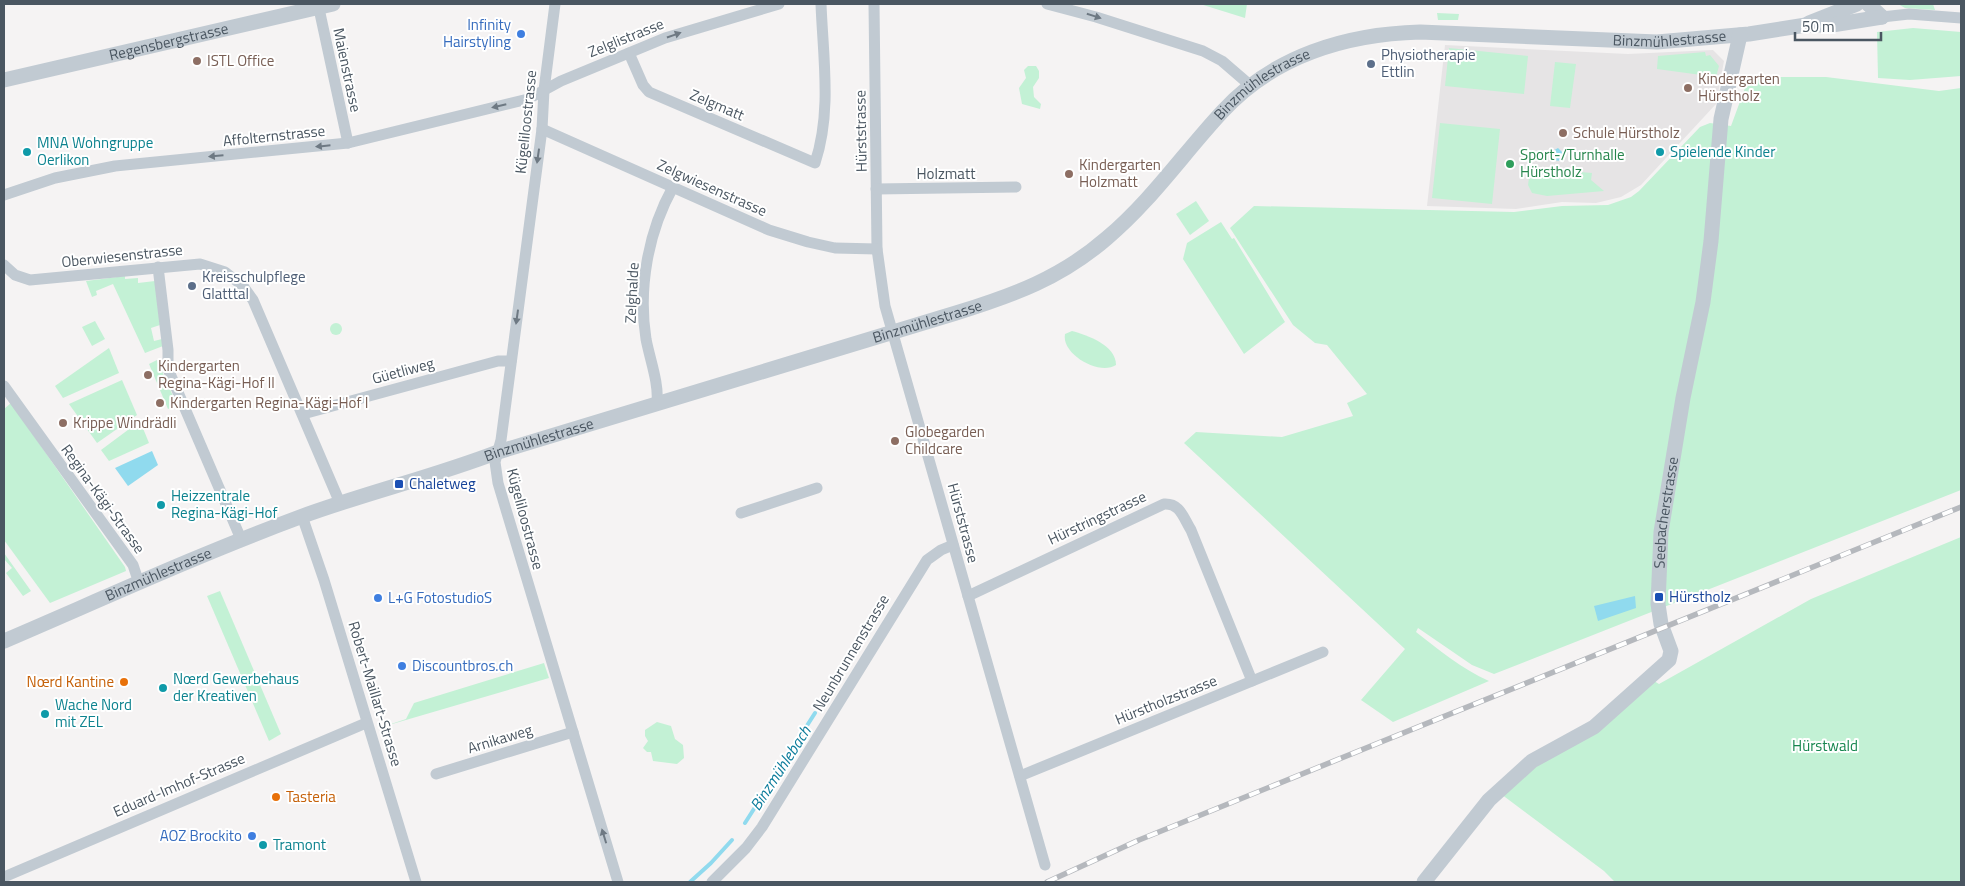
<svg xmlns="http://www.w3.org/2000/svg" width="1965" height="886" viewBox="0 0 1965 886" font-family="'Titillium Web',sans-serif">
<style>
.education{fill:#e6e4e5}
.green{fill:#c3f1d5}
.water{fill:#90daee}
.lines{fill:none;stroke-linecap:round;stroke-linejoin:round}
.stream{stroke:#90daee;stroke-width:4}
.minor{stroke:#c1cad2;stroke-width:11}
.tertiary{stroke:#c1cad2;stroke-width:15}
.rail-casing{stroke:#b5b8bd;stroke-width:5.5}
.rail{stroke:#fff;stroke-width:4;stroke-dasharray:11;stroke-linecap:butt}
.oneway{fill:#6e7983}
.shop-dot{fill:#3f7fe0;stroke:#fff;stroke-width:2}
.education-dot{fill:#8d6e63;stroke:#fff;stroke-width:2}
.service-dot{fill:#5c6f8a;stroke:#fff;stroke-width:2}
.culture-dot{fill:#0f9aa8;stroke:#fff;stroke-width:2}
.leisure-dot{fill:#2e9e5b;stroke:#fff;stroke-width:2}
.transit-dot{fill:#1a4fb4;stroke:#fff;stroke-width:2}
.food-dot{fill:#e8710a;stroke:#fff;stroke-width:2}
.labels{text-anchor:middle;stroke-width:4;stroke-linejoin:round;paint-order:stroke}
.shop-label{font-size:15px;fill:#366cbe;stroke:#fff;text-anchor:end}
.street-label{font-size:15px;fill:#4a5661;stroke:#fff}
.service-label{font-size:15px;fill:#4e5e75;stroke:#fff;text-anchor:start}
.education-label{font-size:15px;fill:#785e54;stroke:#fff;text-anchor:start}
.culture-label{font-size:15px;fill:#0d838f;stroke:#fff;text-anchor:start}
.leisure-label{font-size:15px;fill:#27864d;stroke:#fff;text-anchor:start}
.transit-label{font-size:15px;fill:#164399;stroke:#fff;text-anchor:start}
.food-label{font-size:15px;fill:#c56008;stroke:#fff;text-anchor:end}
.park-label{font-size:15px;fill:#17864f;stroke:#fff}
.water-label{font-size:16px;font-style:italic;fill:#0c7c9b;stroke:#fff}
</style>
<rect width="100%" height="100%" fill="#f5f3f3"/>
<path class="education" d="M 1445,45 L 1628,54 L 1713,50 L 1724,61 L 1716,104 L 1641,185 L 1621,197 L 1596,203 L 1562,202 L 1516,209 L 1427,206 Z"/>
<g class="green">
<path d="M 1200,4 L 1247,4 L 1245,18 Z"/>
<path d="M 1898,4 L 1933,4 L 1935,10 L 1905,8 Z"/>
<path d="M 1437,13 L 1459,14 L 1458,20 L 1438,20 Z"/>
<path d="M 1913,28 L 1961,32 L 1961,76 L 1910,80 L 1878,78 L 1877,32 Z"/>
<path d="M 1449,48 L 1528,56 L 1524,94 L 1445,86 Z"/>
<path d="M 1705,52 L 1706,56 L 1710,55 L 1719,66 L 1716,77 L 1657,69 L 1658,56 Z"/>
<path d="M 1555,62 L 1576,64 L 1570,108 L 1550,106 Z"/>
<path d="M 1028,66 L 1036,66 L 1039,71 L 1039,78 L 1033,87 L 1034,97 L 1041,104 L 1040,109 L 1022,104 L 1019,88 L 1026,78 L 1024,70 Z"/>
<path d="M 1749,77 L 1826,77 L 1939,91 L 1961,88 L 1961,490 L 1494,674 L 1472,665 L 1418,628 L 1416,632 C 1439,650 1462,669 1489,681 L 1393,722 L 1361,700 L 1405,649 L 1184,443 L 1196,432 L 1282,437 L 1353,416 L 1347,403 L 1367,394 L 1327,345 L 1315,343 L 1293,325 L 1230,228 L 1254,206 L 1514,212 L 1562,206 L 1608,205 L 1631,197 L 1639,191 L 1700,127 L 1710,123 L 1731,126 Z"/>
<path d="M 1440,123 L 1500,129 L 1492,204 L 1432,198 Z"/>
<path d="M 1545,169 L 1592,173 L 1591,180 L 1604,191 L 1547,196 L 1532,193 L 1528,185 L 1529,178 Z"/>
<path d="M 1196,201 L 1209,221 L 1190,235 L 1176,214 Z"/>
<path d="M 1221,222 L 1232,239 L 1234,238 L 1285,322 L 1244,354 L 1183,259 L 1187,243 Z"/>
<path d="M 125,276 L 125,279 L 138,278 L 138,283 L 155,281 L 160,325 L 151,328 L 154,341 L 162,339 L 163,346 L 145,353 L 113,284 L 96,291 L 97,295 L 92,297 L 86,281 Z"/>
<path d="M 95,321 L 105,339 L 92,346 L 82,327 Z"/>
<circle cx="336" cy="329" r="6"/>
<path d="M 1072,331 C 1087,335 1116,345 1116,365 C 1099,376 1061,354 1065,334 Z"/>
<path d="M 109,348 L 119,373 L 63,398 L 55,386 Z"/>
<path d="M 157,360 L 177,405 L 168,409 L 149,364 Z"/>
<path d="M 122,380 L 137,415 L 97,443 L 69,404 Z"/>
<path d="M 11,403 L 125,567 L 126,571 L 50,603 L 4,540 L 4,409 Z"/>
<path d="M 140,421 L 149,443 L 109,461 L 101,450 Z"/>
<path d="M 1961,537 L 1961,882 L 1615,882 L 1604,871 L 1501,794 L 1536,763 L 1654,681 L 1659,684 L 1811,599 Z"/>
<path d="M 4,553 L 31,591 L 23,596 L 6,573 L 12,568 L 4,559 Z"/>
<path d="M 220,591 L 281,734 L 269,741 L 207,596 Z"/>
<path d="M 544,663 L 549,678 L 382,727 L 406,719 L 414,703 Z"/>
<path d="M 657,722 L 671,726 L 675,739 L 683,745 L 684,758 L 677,764 L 653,761 L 651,752 L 647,752 L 643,748 L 648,741 L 645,736 L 645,730 Z"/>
</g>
<g class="water">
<path d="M 1558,148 L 1564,154 L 1563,161 L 1550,160 L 1549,153 Z"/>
<path d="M 152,451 L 158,465 L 128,486 L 115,468 Z"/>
<path d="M 1635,596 L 1636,608 L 1598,621 L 1594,606 Z"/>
</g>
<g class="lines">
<g class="stream">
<path d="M 745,823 L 815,713"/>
<path d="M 690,882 L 711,863 L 732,840"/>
</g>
<g class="minor">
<path d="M 318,4 L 348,143"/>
<path d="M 555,4 L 544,90 L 542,129 L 501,440 L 495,462 L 498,483 L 618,882"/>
<path d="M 874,4 L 877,249 L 885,306 L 1045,865"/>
<path d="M 1047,4 L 1096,17 L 1203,51 L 1222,61 L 1251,86"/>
<path d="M 1882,17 L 1909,14 L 1961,18"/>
<path d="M 629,53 L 643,85 L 649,92 L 815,163 C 832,112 823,57 821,4"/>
<path d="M 542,129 L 769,230 L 808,242 L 835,248 L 877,249"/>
<path d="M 876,189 L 1016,187"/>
<path d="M 4,195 L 55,178 L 115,166 L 348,143 L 528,99 L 561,81 L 665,38 L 779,4"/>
<path d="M 4,265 L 15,275 L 30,280 L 200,264 L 225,272 L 243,286 L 253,300 L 340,503"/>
<path d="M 158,267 L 168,350 L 168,369 L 241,539"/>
<path d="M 4,386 L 133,565 L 139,583"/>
<path d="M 657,403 C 659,383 650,360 646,339 C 638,288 648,232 673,187"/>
<path d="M 303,414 L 498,361 L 511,361"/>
<path d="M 741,513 L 817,488"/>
<path d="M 302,516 L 324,580 L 416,882"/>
<path d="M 968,596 L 1164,504 C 1180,503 1183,517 1191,530 L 1252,681"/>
<path d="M 436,774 L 573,732"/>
<path d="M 1020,776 L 1323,652"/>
<path d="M 4,877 L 366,723"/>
<path d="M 712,882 L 746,848 L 762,827 L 927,560 L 941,550 L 953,545"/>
</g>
<g class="tertiary">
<path d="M 1868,4 L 1882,17"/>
<path d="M 1809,23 L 1857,4"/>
<path id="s1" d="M 4,80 L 333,4"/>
<path id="s2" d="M 4,641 C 102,599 200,554 300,517 C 365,493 433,477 498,452 L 956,313 C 1014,295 1061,278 1107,238 C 1151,201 1183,154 1222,112 C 1273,56 1346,34 1420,32 L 1657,42 L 1749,34 L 1806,25 L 1832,25 L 1882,17"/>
<path id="s3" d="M 1424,882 L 1489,800 L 1532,761 L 1594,727 L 1669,660 L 1671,651 L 1661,624 L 1658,604 L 1661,532 L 1683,398 L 1703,302 L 1711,241 L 1721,119 L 1740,35"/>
</g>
<defs>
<path id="rail" d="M 1047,882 L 1139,840 L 1961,507"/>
</defs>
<use href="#rail" class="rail-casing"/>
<use href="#rail" class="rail"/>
</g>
<defs><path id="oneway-solid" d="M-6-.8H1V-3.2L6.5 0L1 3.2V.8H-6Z" transform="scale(1.25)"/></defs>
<g class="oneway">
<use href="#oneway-solid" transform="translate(1094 16) rotate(17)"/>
<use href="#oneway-solid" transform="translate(674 35) rotate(-19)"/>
<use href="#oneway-solid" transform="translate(499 106) rotate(167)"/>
<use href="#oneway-solid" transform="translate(323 146) rotate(174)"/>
<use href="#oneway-solid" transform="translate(216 156) rotate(175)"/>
<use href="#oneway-solid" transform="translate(538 156) rotate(98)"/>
<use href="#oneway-solid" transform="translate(517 317) rotate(98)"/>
<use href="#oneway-solid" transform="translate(604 836) rotate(-107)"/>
</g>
<g class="shop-dot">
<circle cx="521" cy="34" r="5"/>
<circle cx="378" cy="598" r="5"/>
<circle cx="402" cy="666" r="5"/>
<circle cx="252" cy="836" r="5"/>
</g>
<g class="education-dot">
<circle cx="197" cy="61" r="5"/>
<circle cx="1688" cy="88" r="5"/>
<circle cx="1563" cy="133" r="5"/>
<circle cx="1069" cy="174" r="5"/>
<circle cx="148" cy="375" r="5"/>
<circle cx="160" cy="403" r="5"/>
<circle cx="63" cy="423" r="5"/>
<circle cx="895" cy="441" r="5"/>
</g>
<g class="service-dot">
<circle cx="1371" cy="64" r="5"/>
<circle cx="192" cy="286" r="5"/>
</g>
<g class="culture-dot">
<circle cx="27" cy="152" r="5"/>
<circle cx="1660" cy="152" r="5"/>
<circle cx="161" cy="505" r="5"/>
<circle cx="163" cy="688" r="5"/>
<circle cx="45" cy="714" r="5"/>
<circle cx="263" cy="845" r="5"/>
</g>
<circle class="leisure-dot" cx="1510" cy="164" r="5"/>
<g class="transit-dot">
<rect x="394" y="479" width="10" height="10" rx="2.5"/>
<rect x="1654" y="592" width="10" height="10" rx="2.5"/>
</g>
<g class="food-dot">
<circle cx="124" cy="682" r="5"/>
<circle cx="276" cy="797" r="5"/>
</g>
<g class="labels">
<g class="shop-label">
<text x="511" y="30">Infinity<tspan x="511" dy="17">Hairstyling</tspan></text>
<text x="388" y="603" text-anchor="start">L+G FotostudioS</text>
<text x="412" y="671" text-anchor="start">Discountbros.ch</text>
<text x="242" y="841">AOZ Brockito</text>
</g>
<g class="street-label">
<text transform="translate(626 38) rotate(-22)" y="5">Zelglistrasse</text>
<text dy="5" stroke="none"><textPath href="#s2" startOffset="1818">Binzmühlestrasse</textPath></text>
<text dy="5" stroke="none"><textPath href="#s1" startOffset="169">Regensbergstrasse</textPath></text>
<text transform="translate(347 70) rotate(78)" y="5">Maienstrasse</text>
<text dy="5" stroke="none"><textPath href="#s2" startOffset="1398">Binzmühlestrasse</textPath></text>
<text transform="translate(717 105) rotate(23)" y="5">Zelgmatt</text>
<text transform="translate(526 122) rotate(-84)" y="5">Kügeliloostrasse</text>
<text transform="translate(861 131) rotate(-91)" y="5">Hürststrasse</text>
<text transform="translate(274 136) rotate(-6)" y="5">Affolternstrasse</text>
<text x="946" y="179">Holzmatt</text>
<text transform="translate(712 188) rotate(24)" y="5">Zelgwiesenstrasse</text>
<text transform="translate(122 256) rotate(-6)" y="5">Oberwiesenstrasse</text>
<text transform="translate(632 293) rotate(-87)" y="5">Zelghalde</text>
<text dy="5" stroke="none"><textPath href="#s2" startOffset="978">Binzmühlestrasse</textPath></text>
<text transform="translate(403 371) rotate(-15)" y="5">Güetliweg</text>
<text dy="5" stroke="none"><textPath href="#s2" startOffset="572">Binzmühlestrasse</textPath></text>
<text transform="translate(103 499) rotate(54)" y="5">Regina-Kägi-Strasse</text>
<text dy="5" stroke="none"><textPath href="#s3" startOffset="484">Seebacherstrasse</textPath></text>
<text transform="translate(1097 518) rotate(-25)" y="5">Hürstringstrasse</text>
<text transform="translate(525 519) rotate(75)" y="5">Kügeliloostrasse</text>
<text transform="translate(963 523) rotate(75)" y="5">Hürststrasse</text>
<text dy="5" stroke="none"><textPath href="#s2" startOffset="168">Binzmühlestrasse</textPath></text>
<text transform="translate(851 653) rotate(-59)" y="5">Neunbrunnenstrasse</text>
<text transform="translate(375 694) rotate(73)" y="5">Robert-Maillart-Strasse</text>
<text transform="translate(1166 700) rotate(-22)" y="5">Hürstholzstrasse</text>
<text transform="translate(500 739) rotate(-17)" y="5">Arnikaweg</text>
<text transform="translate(179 785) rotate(-23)" y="5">Eduard-Imhof-Strasse</text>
</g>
<g class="service-label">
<text x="1381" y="60">Physiotherapie<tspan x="1381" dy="17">Ettlin</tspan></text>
<text x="202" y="282">Kreisschulpflege<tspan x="202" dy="17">Glatttal</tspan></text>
</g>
<g class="education-label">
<text x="207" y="66">ISTL Office</text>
<text x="1698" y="84">Kindergarten<tspan x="1698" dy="17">Hürstholz</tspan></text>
<text x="1573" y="138">Schule Hürstholz</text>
<text x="1079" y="170">Kindergarten<tspan x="1079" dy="17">Holzmatt</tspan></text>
<text x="158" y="371">Kindergarten<tspan x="158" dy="17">Regina-Kägi-Hof ll</tspan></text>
<text x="170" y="408">Kindergarten Regina-Kägi-Hof I</text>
<text x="73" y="428">Krippe Windrädli</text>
<text x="905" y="437">Globegarden<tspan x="905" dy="17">Childcare</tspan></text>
</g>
<g class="culture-label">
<text x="37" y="148">MNA Wohngruppe<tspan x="37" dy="17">Oerlikon</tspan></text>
<text x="1670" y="157">Spielende Kinder</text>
<text x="171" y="501">Heizzentrale<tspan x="171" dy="17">Regina-Kägi-Hof</tspan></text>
<text x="173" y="684">Nœrd Gewerbehaus<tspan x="173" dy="17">der Kreativen</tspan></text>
<text x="55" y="710">Wache Nord<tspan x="55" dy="17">mit ZEL</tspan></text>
<text x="273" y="850">Tramont</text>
</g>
<g class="leisure-label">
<text x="1520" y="160">Sport-/Turnhalle<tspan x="1520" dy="17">Hürstholz</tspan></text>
</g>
<g class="transit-label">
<text x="409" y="489">Chaletweg</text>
<text x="1669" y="602">Hürstholz</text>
</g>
<g class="food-label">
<text x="114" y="687">Nœrd Kantine</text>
<text x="286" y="802" text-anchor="start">Tasteria</text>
</g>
<g class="park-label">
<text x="1825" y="751">Hürstwald</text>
</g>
<g class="water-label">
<text transform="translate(780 768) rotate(-57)" y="6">Binzmühlebach</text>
</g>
</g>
<rect width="1965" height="886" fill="none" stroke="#4a5661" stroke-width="10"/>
<path d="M1795 32v8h86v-8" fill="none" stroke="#4a5661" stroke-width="2.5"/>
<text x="1802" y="32" font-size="15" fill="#4a5661" stroke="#ffffff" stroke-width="4" paint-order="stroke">50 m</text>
</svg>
